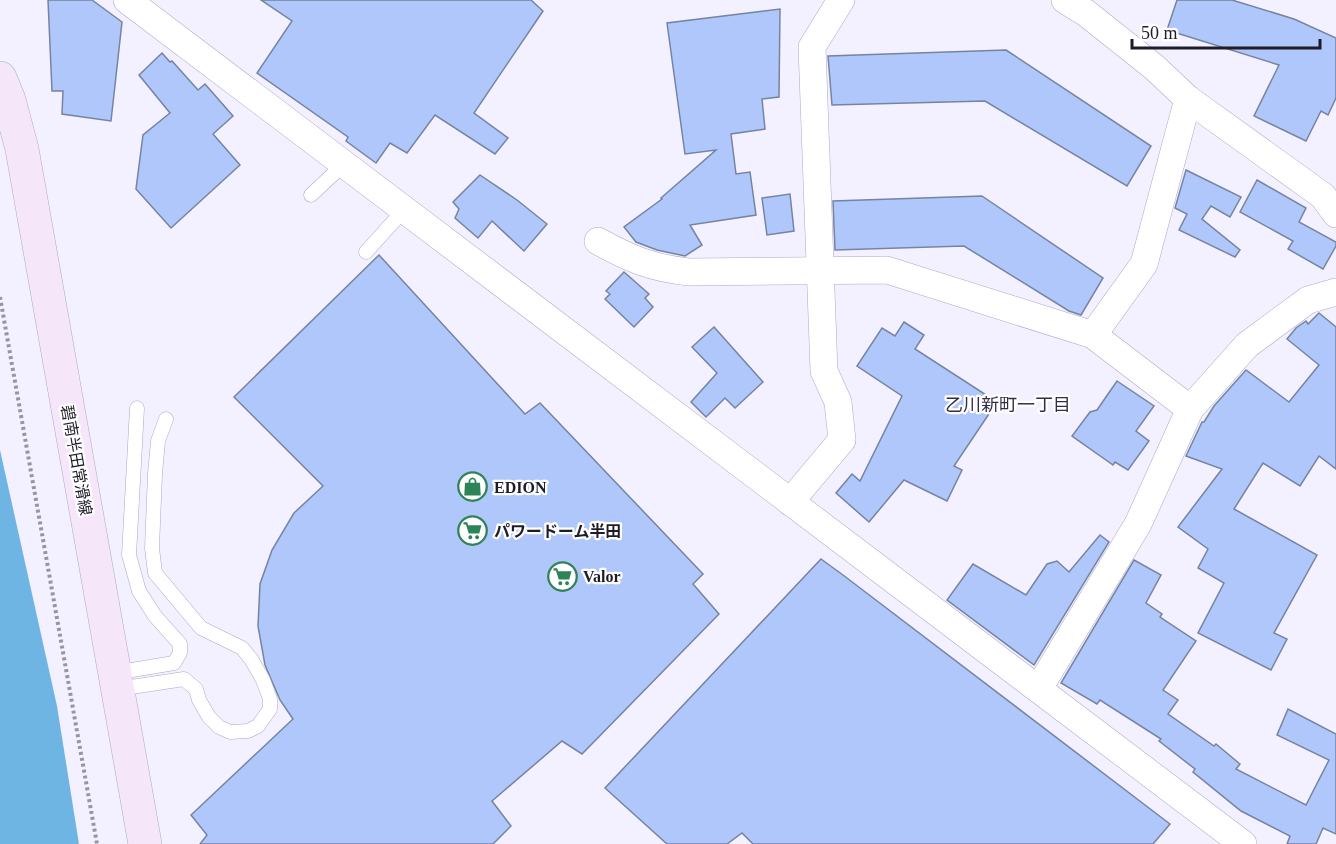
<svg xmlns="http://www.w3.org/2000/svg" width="1336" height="844" viewBox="0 0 1336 844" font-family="'Times New Roman','Noto Sans JP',serif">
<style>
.water{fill:#6fb5e3}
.building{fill:#afc7fa;stroke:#7684a1;stroke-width:1.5}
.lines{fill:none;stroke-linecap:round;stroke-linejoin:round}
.service-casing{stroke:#aca7c8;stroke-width:15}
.minor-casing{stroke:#aca7c8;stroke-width:28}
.secondary-casing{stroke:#aca7c8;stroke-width:34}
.path{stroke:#9795a2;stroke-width:4;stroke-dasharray:3 3;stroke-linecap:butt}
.service{stroke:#fff;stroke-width:14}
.minor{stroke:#fff;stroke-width:27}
.secondary{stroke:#f5e7f9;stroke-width:33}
.labels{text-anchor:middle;stroke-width:4.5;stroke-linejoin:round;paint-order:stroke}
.street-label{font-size:16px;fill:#1e1c28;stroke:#fff}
.poi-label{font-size:16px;font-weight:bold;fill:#1e1c28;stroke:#fff;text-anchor:start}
.neighbourhood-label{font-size:18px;fill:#322d48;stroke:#fff}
</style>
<rect width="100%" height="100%" fill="#f3f1ff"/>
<path class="water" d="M 0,450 L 57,706 L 79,844 L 0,844 Z"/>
<g class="building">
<path d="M 48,0 L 92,0 L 122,22 L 111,121 L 62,114 L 63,91 L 52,91 Z"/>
<path d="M 261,0 L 531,0 L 543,11 L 474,113 L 508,138 L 495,154 L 435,115 L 407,153 L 390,143 L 376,163 L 346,141 L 348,137 L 257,73 L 292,21 Z"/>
<path d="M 1177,0 L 1232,0 L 1294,19 L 1336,38 L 1336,98 L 1328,115 L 1321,111 L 1306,141 L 1254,116 L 1279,65 L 1167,30 Z"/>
<path d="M 780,9 L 779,97 L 762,99 L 765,129 L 731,134 L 736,174 L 750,172 L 756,215 L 690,225 L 702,245 L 685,256 L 657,250 L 636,242 L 624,227 L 662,199 L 661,198 L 716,150 L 685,154 L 667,23 Z"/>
<path d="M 1006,50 L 1151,146 L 1127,186 L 985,101 L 832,105 L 828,56 Z"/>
<path d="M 162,53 L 170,62 L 172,61 L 198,90 L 205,84 L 233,116 L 213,134 L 240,165 L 171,228 L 136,189 L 143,135 L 170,113 L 139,75 Z"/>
<path d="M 1186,170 L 1241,197 L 1230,217 L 1211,206 L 1202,219 L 1240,250 L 1235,257 L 1179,230 L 1187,214 L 1175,208 Z"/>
<path d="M 480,175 L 517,200 L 547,224 L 524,251 L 492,221 L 478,238 L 455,218 L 459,209 L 453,202 Z"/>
<path d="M 1257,180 L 1306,208 L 1299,222 L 1336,242 L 1336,246 L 1323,269 L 1288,249 L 1293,241 L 1240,212 Z"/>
<path d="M 790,194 L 794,231 L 767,235 L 762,198 Z"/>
<path d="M 982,196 L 1103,278 L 1081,315 L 1069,311 L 964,246 L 835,250 L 833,201 Z"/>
<path d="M 379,255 L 525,414 L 540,403 L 703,574 L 693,584 L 719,614 L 582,754 L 562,741 L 492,801 L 511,826 L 493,844 L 200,844 L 207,835 L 191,815 L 293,719 L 280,700 L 265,665 L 258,626 L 260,584 L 272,550 L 294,513 L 323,486 L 234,397 Z"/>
<path d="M 624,272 L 649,294 L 645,298 L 653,307 L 634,327 L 605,299 L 610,294 L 606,291 Z"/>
<path d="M 1319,313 L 1336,327 L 1336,469 L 1319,456 L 1300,486 L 1263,463 L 1234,509 L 1317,555 L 1274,633 L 1287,639 L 1271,670 L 1198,633 L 1224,583 L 1198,568 L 1208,549 L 1178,527 L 1222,469 L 1186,456 L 1202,422 L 1204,422 L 1214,406 L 1246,370 L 1289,402 L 1319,365 L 1287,339 L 1296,328 L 1306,321 L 1308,324 Z"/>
<path d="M 904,322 L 924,335 L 915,349 L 997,402 L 954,466 L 962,470 L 947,501 L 904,480 L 869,522 L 836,493 L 852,474 L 860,481 L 902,396 L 857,366 L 882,328 L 895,336 Z"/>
<path d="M 714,327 L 763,382 L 735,408 L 725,398 L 706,417 L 691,402 L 717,373 L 692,347 Z"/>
<path d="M 1117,381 L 1154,406 L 1136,431 L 1149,441 L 1128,470 L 1115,462 L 1113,465 L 1072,436 L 1090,412 L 1097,410 Z"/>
<path d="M 1100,535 L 1109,542 L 1034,665 L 947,600 L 973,564 L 1026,595 L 1047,564 L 1057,561 L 1069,572 Z"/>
<path d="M 821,559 L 843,575 L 1170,824 L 1153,844 L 753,844 L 742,833 L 727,844 L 667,844 L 605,788 Z"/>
<path d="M 1134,560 L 1161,575 L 1146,603 L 1162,614 L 1160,617 L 1196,641 L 1163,690 L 1178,700 L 1168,714 L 1214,746 L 1216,744 L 1240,764 L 1236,769 L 1306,805 L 1329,760 L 1277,735 L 1288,709 L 1336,734 L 1336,834 L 1323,828 L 1316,844 L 1287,844 L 1290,836 L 1241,811 L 1193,772 L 1195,769 L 1159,741 L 1161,739 L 1100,700 L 1097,704 L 1061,683 Z"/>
</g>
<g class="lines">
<defs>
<g id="service">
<path d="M 311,195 L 344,164"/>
<path d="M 366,252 L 404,210"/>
<path d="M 114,673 L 174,663 L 180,653 L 180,644 L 155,616 L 139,591 L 129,555 L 137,408"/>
<path d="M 118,689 L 184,679 L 196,689 L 199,700 L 209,717 L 219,727 L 230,732 L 248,731 L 258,726 L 270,709 L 270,699 L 263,680 L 251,659 L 242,648 L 201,628 L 155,573 L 152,548 L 155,474 L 158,441 L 166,419"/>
</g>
<g id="minor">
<path d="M 127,0 L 1243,844"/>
<path d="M 1065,0 L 1086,13 L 1154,67 L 1188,99 L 1323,196 L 1336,214"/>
<path d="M 598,241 C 630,259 652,268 689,272 L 887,270 L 1093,335 L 1190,409"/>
<path d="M 1093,335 L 1144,264 L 1188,99"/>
<path d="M 790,502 L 842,440 L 838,402 L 824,371 L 812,47 L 841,0"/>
<path d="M 1039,688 L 1138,524 L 1190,409 L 1247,345 L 1308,300 L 1336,292"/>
</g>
<path id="secondary" d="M 0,78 L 9,100 L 22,149 L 145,844"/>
</defs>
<use href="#service" class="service-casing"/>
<use href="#minor" class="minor-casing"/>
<use href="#secondary" class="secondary-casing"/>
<path class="path" d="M 0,297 L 97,844"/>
<use href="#service" class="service"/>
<use href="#minor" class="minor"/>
<use href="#secondary" class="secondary"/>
</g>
<defs>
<symbol id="shop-ring" viewBox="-11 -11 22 22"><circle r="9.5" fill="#fff" stroke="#2e8457" stroke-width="1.5"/><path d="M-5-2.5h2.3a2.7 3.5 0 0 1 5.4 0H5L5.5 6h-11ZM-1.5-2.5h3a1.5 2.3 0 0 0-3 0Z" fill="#2e8457"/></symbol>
<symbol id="supermarket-ring" viewBox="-11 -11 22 22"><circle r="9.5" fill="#fff" stroke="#2e8457" stroke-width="1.5"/><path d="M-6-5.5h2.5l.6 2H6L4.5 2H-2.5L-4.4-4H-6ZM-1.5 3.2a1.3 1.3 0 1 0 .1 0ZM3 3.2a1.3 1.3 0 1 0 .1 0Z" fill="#2e8457"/></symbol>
</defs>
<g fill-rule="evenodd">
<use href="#shop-ring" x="456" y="470" width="33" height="33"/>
<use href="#supermarket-ring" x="456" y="514" width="33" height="33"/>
<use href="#supermarket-ring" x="546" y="560" width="33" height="33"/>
</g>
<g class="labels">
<g class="street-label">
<text transform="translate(77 460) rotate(80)" y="6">碧南半田常滑線</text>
</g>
<g class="poi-label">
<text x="494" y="493">EDION</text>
<text x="494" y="537">パワードーム半田</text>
<text x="583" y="582">Valor</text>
</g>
<g class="neighbourhood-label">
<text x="1008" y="411">乙川新町一丁目</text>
</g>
</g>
<path d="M1132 39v9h188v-9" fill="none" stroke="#1e1c28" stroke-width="3"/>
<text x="1141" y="39" font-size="18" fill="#1e1c28" stroke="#ffffff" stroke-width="4.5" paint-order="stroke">50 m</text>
</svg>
